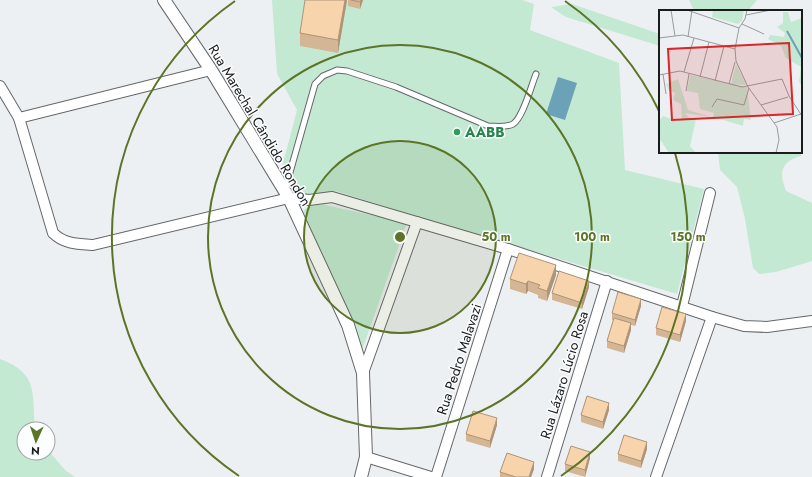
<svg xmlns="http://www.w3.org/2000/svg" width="812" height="477" viewBox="0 0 812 477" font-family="Jost,sans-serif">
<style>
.green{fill:#c3e9d3}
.water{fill:#6ba2b7}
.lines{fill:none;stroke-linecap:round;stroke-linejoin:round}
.service-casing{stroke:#65676a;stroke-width:7}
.minor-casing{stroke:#65676a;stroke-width:12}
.tertiary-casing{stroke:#65676a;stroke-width:14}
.service{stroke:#fff;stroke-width:5}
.minor{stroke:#fff;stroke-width:10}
.tertiary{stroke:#fff;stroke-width:12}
.wall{fill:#d4b694}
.shaded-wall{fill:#ad9478}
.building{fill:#f7d4ac;stroke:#ad9478}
.ring{fill:none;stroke:#5b7426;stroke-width:2}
.leisure-dot{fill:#2e9e5b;stroke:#fbfdff;stroke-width:1.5}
.labels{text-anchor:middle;stroke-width:3;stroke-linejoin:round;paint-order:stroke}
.street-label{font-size:14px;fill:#1a1b1b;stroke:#fbfdff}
.leisure-label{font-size:14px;font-weight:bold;fill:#27864d;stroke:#fbfdff;text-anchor:start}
.inset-river{fill:none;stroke:#6ba2b7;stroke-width:2}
.inset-road{fill:none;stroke:#999b9d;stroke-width:1}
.view{fill:#d62828;fill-opacity:0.15;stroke:#d62828;stroke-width:2}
.inset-edge{fill:none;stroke:#1a1b1b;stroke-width:2}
.centre{fill:#5b7426;stroke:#fbfdff;stroke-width:2}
.ring-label{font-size:12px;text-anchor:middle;font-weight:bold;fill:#5b7426;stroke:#fbfdff;stroke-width:3;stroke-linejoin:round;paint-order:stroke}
</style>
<rect width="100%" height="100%" fill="#edf0f3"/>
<g class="green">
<path d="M 272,0 L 522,0 L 534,4 L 530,30 L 619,63 L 625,170 L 704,189 L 677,294 L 419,217 L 336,191 L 312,197 L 301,198 C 291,190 284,177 283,163 L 297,110 L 277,74 Z"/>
<path d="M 689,0 L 757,0 L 748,11 L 694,11 Z"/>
<path d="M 572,4 L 660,34 L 660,46 L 566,17 L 551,7 Z"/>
<path d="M 718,152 L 801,152 L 801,156 C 780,162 779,173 786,191 L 812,203 L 812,261 L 776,272 L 759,274 L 753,268 L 745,219 L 737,187 L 720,170 Z"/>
<path d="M 321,204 L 407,223 L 361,353 L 301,215 C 305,206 312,206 321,204 Z"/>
<path d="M 0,359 C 39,373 32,394 35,429 L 24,429 L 24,453 L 48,453 L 48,450 L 65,470 L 75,477 L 0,477 Z"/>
</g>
<path class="water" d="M 558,77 L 577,83 L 565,120 L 546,114 Z"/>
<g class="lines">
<defs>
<path id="service" d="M 285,190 L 315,84 L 323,76 L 337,70 L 347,71 L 396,87 L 488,126 C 496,126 506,128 513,124 C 523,118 531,86 536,74"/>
<g id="minor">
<path d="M 0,86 L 19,118 L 53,233 C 64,244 78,244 93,245 L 289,198 L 309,200 L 332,197 L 508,249 L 712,317 L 744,326 L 767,327 L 812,321"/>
<path d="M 19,118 L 211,70"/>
<path d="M 682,306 L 710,193"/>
<path d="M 363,373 L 417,222"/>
<path d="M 366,457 L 431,477"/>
<path d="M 436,477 L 508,249"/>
<path d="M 547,477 L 607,281"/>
<path d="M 656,477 L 712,317"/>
</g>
<path id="tertiary" d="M 164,0 L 211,70 L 289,198 L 348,325 L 363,373 L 366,457 L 361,477"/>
</defs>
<use href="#service" class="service-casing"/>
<use href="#minor" class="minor-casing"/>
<use href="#tertiary" class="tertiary-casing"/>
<use href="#service" class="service"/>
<use href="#minor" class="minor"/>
<use href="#tertiary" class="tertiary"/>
</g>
<g class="wall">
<path d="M 347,0 L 338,53 L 300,46 L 300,33 Z"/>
<path d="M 348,0 L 363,0 L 360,9 L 348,6 Z"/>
<path d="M 556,275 L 547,301 L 538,298 L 538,295 L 528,291 L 526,294 L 510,289 L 510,279 Z"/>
<path d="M 589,287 L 582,309 L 552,300 L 552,293 Z"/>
<path d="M 641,306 L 635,326 L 631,325 L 631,330 L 624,353 L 607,348 L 607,341 L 613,320 L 612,320 L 612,313 Z"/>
<path d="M 686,321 L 680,342 L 656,335 L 656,328 Z"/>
<path d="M 609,410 L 603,429 L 581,422 L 581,415 Z"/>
<path d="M 497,425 L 490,448 L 466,441 L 466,434 Z"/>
<path d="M 647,449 L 641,468 L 618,461 L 618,454 Z"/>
<path d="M 590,458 L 585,477 L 565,471 L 565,464 Z"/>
<path d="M 534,469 L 531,477 L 500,477 L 500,472 Z"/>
</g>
<g class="shaded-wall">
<path d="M 345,0 L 347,0 L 338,53 L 338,40 Z"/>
<path d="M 361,0 L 363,0 L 360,9 L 360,2 Z"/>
<path d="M 556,265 L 556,275 L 547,301 L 547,291 Z"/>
<path d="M 528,281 L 528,291 L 526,294 L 526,284 Z"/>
<path d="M 589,281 L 589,287 L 582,309 L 582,303 Z"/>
<path d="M 641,299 L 641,306 L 635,326 L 635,320 Z"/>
<path d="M 686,314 L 686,321 L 680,342 L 680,335 Z"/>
<path d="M 631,323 L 631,330 L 624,353 L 624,346 Z"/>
<path d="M 609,403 L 609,410 L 603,429 L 603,422 Z"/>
<path d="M 497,418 L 497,425 L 490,448 L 490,441 Z"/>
<path d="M 647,442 L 647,449 L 641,468 L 641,461 Z"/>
<path d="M 590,452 L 590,458 L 585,477 L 585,470 Z"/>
<path d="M 534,462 L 534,469 L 531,477 L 529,477 Z"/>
</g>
<g class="building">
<path d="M 305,0 L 345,0 L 338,40 L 300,33 Z"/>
<path d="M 351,0 L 361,0 L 360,2 Z"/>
<path d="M 519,253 L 556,265 L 547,291 L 538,288 L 540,285 L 528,281 L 526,284 L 510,279 Z"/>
<path d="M 559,271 L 589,281 L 582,303 L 552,293 Z"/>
<path d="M 618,292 L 641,299 L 635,320 L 612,313 Z"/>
<path d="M 662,307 L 686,314 L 680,335 L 656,328 Z"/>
<path d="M 614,318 L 631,323 L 624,346 L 607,341 Z"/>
<path d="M 587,396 L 609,403 L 603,422 L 581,415 Z"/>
<path d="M 473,411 L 497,418 L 490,441 L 466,434 Z"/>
<path d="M 624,435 L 647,442 L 641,461 L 618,454 Z"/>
<path d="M 571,446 L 590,452 L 585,470 L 565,464 Z"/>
<path d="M 507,453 L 534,462 L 529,477 L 516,477 L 500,472 Z"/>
</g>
<circle cx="400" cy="237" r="96" fill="#5b7426" fill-opacity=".12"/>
<g class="ring">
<circle cx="400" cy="237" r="96"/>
<circle cx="400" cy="237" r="192"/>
<path d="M239 476A288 288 0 0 1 235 1M565 1A288 288 0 0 1 660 113M675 153A288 288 0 0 1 561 476"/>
</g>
<circle class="leisure-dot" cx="457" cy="132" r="4"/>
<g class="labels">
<g class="street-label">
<text transform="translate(260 125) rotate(59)" y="5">Rua Marechal Cândido Rondon</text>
<text transform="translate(459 359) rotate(-72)" y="5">Rua Pedro Malavazi</text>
<text transform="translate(564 375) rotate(-73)" y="5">Rua Lázaro Lúcio Rosa</text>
</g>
<g class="leisure-label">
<text x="465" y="137">AABB</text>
</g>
</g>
<g transform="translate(659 10)">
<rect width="143" height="143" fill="#edf0f3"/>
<path d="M 54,0 L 85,0 L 83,11 L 79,14 L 53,7 ZM 124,2 L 129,2 L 132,12 L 143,8 L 143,76 L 140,72 L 142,57 L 127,48 L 122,36 L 109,29 L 111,25 L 125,27 L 126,23 L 118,17 L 124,13 ZM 77,54 L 87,74 L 86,75 L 72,74 ZM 31,65 L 88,77 L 92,110 L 85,109 L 84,116 L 54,107 L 55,103 L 41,99 L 39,83 L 28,81 ZM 19,69 L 29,100 L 52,107 L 26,103 L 31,109 L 37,109 L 31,136 L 37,143 L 10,143 L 0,128 L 0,111 L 4,106 L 18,111 L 23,108 L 22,94 L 14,90 L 16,83 L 9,79 L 7,74 Z" fill="#c3e9d3"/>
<path class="inset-river" d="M 128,21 L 143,48"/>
<path class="inset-road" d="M 12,0 L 16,26M 28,0 L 80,18M 88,0 L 86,9 L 80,18 L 76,39 L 77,51 L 89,77 L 118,117 L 120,130 L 117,143M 87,5 L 112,0M 83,14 L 105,24M 29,27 L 33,0M 0,28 L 24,25 L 76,39M 25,62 L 35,28M 4,64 L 7,84M 0,65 L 21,61 L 83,77 L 123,69 L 130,86 L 143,106M 41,67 L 50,32M 56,71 L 65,36M 70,74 L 76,52M 27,81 L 30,64M 102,95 L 129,87M 53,97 L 58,89 L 85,95 L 90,78M 115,113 L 142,104"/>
<path class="view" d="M 130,33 L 134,104 L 13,110 L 9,39 Z"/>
<rect width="143" height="143" class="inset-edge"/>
</g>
<circle cx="400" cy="237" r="6" class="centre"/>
<g class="ring-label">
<text x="496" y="241">50 m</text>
<text x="592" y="241">100 m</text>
<text x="688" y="241">150 m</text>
</g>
<g transform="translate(36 441) rotate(183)"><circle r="19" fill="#fbfdff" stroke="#a1a3a4"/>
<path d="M0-3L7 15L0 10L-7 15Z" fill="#5b7426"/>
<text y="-6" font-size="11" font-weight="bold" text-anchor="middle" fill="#1a1b1b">N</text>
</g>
</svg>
